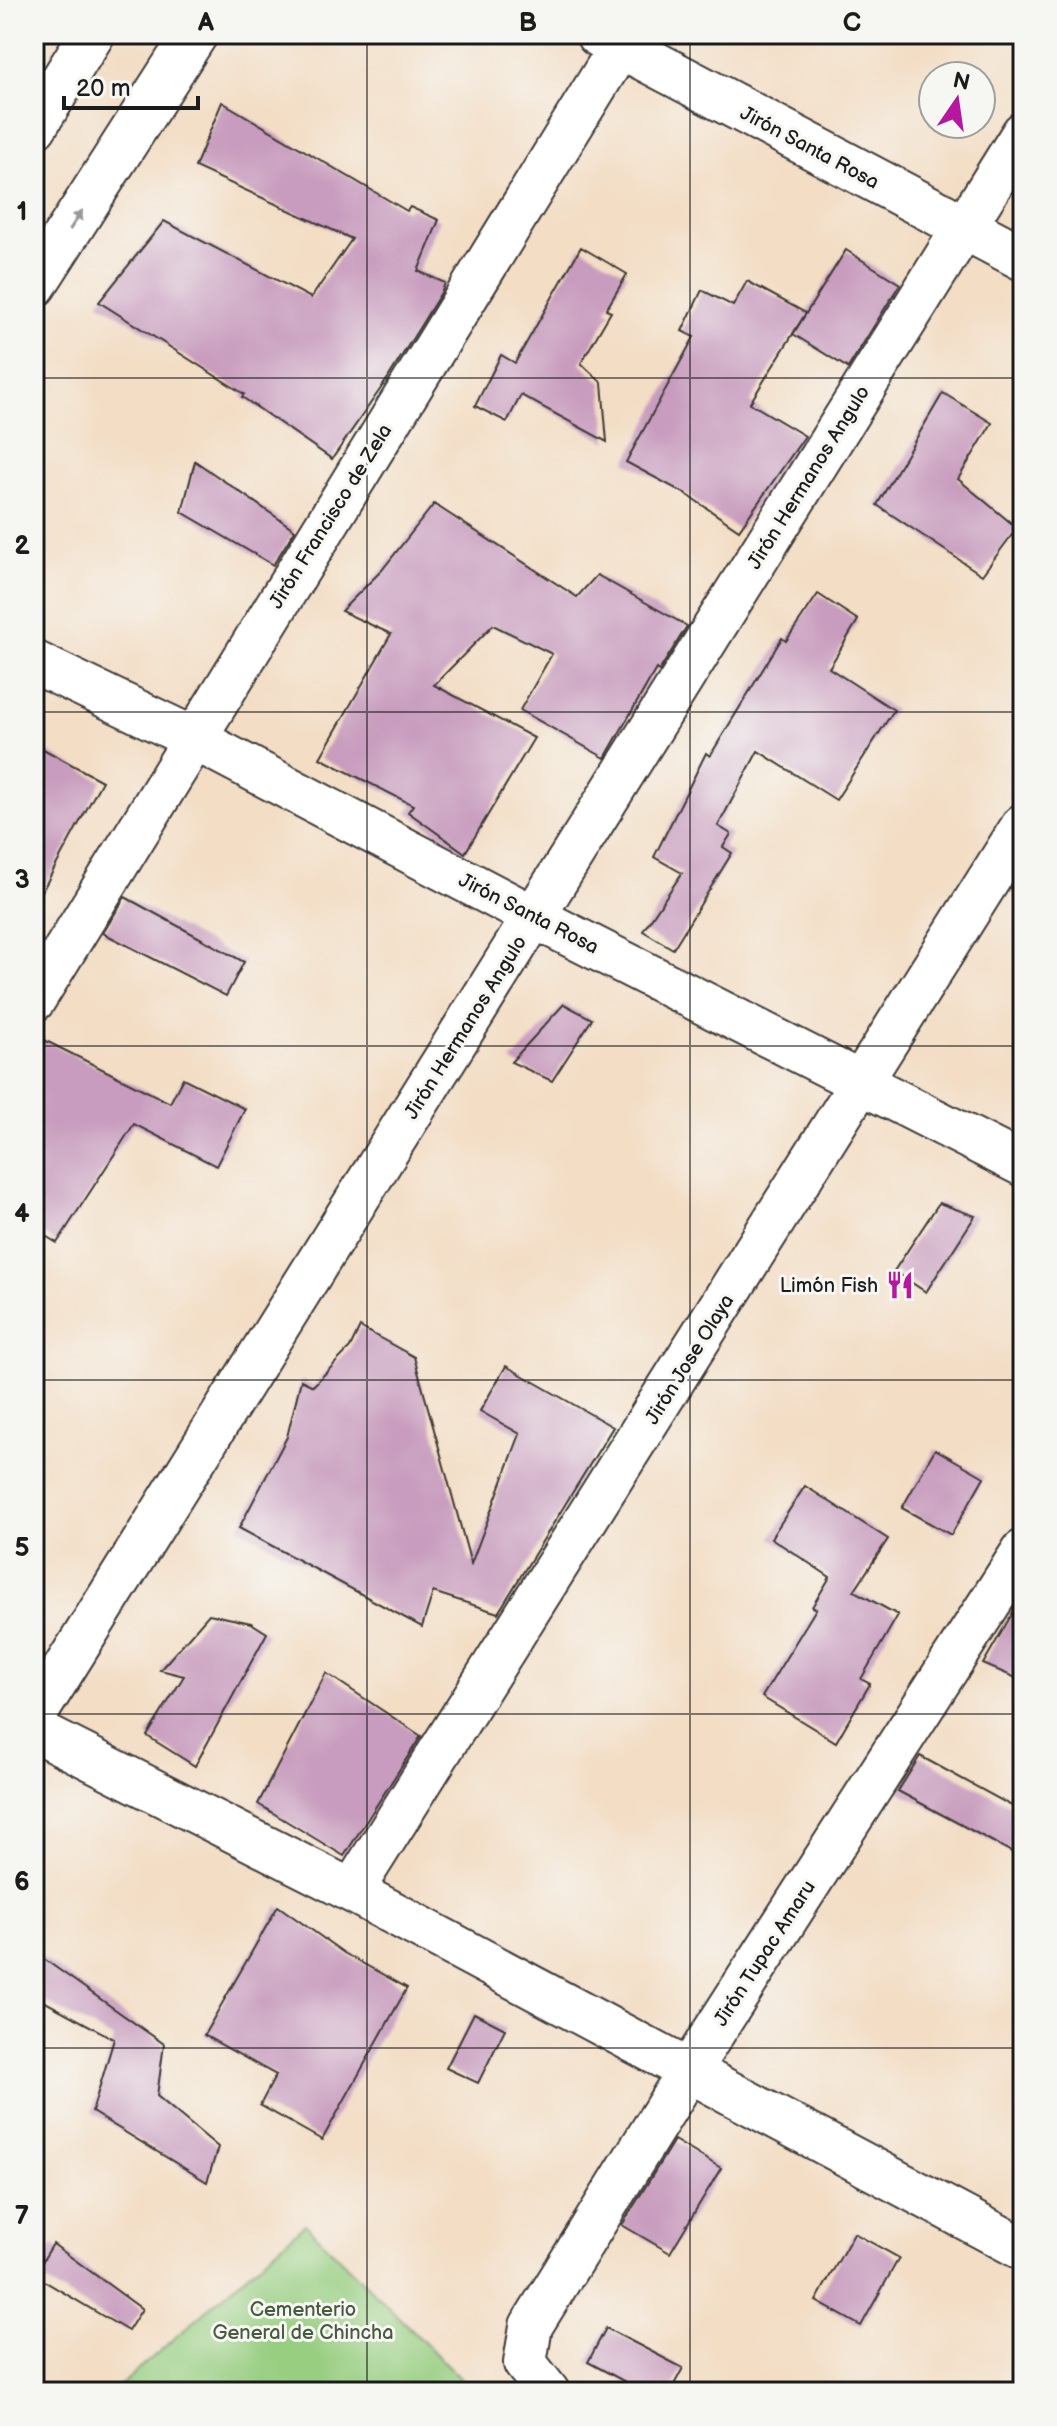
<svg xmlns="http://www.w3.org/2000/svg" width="1057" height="2426" viewBox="0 0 1057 2426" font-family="'Balsamiq Sans',sans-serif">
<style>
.green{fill:#97ce80;stroke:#5a754e;stroke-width:2}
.building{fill:#c89cbe}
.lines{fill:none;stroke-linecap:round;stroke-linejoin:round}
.street-casing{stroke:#3c3935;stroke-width:46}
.secondary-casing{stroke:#3c3935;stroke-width:48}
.street{stroke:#fff;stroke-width:42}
.secondary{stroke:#fff;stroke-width:44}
.oneway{fill:#999}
.grid{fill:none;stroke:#1c1c1c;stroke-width:2;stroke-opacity:0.55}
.labels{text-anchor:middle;stroke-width:6;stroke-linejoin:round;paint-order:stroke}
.street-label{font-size:20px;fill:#1c1c1c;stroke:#f6f6f2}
.poi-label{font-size:20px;fill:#1c1c1c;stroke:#f6f6f2;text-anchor:end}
.park-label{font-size:20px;fill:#475a3f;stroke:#f6f6f2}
.neatline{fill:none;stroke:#1c1c1c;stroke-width:3}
.grid-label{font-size:26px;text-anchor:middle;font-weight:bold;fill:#1c1c1c}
</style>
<rect width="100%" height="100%" fill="#f6f6f2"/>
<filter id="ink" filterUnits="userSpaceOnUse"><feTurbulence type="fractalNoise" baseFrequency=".0125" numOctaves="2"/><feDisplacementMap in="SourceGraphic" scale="16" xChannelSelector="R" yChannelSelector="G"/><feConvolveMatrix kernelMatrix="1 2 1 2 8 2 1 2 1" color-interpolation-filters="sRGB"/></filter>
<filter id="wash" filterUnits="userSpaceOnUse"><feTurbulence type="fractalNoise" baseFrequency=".006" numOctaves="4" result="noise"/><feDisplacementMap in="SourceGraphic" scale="32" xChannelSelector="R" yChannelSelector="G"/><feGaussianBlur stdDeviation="1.8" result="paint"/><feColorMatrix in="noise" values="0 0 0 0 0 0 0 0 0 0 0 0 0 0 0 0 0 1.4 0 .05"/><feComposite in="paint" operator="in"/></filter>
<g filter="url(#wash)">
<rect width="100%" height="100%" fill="#f3ddc4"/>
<path class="green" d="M 305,2224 L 474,2392 L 113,2392 Z"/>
<g id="blocks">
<g class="building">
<path d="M 222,102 L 407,211 L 410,207 L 439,220 L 418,271 L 445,283 L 442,291 L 388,378 L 332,459 L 242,397 L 244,394 L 99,302 L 164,221 L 311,298 L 352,239 L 195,167 Z"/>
<path d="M 581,247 L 627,274 L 606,310 L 611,312 L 581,363 L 602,383 L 607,442 L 521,395 L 507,422 L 475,406 L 501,355 L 515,363 Z"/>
<path d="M 846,250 L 900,284 L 848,368 L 793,334 Z"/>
<path d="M 747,281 L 806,313 L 750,403 L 805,436 L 739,530 L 686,494 L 626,462 L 694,337 L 682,331 L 702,290 L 733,306 Z"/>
<path d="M 943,393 L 992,423 L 958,479 L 1017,528 L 982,575 L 877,505 Z"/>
<path d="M 195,461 L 295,530 L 273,565 L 182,512 Z"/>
<path d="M 434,504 L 577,597 L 597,575 L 687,626 L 659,671 L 656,669 L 605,758 L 520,710 L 552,654 L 493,625 L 434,685 L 534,738 L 465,853 L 408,812 L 413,805 L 320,758 L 391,634 L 341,611 L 382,570 Z"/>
<path d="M 818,594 L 858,620 L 829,668 L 894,710 L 836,800 L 758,751 L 718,826 L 731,834 L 723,847 L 732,853 L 673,949 L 643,931 L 682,873 L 654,857 L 706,753 L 710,756 L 782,638 L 786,641 Z"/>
<path d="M 34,744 L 102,781 L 34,906 Z"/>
<path d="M 125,897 L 244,962 L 226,996 L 103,933 Z"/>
<path d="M 564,1004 L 592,1019 L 552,1081 L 511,1062 Z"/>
<path d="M 34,1035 L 170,1103 L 183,1078 L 245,1109 L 216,1166 L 134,1124 L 57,1243 L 34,1229 Z"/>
<path d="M 939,1203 L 975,1216 L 926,1292 L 894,1271 Z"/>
<path d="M 360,1327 L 414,1357 L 471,1564 L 520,1434 L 480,1411 L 506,1366 L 613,1427 L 498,1613 L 433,1592 L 422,1627 L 239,1528 L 287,1437 L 301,1380 L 313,1386 L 350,1348 Z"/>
<path d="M 935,1449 L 984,1477 L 951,1535 L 902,1508 Z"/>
<path d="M 805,1486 L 888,1539 L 854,1591 L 898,1615 L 861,1679 L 870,1684 L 836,1742 L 762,1697 L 816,1609 L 812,1607 L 830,1577 L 771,1538 Z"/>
<path d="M 1023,1595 L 1023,1681 L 983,1664 Z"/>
<path d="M 209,1614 L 251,1623 L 267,1633 L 195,1766 L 147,1736 L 184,1676 L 160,1670 Z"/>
<path d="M 326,1673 L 421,1736 L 344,1856 L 258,1804 Z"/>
<path d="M 920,1756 L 1023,1812 L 1023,1858 L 898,1791 Z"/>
<path d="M 278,1906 L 344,1953 L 407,1988 L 322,2140 L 260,2105 L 276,2075 L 204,2035 Z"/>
<path d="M 34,1952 L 164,2044 L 157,2096 L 218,2147 L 207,2182 L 92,2112 L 114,2039 L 34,1996 Z"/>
<path d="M 474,2013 L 505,2029 L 478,2083 L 446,2068 Z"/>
<path d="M 674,2140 L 721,2168 L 670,2253 L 622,2225 Z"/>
<path d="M 854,2233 L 899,2258 L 861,2326 L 816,2301 Z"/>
<path d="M 53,2244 L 142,2309 L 128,2331 L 34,2275 Z"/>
<path d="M 606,2328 L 683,2368 L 670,2392 L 644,2392 L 588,2362 Z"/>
</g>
</g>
</g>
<g filter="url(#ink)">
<use href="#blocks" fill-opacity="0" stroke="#3c3935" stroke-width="2"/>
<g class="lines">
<defs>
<g id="street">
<path d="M 34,662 L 193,738 L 534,917 L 1023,1165"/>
<path d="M 34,1000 L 628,34"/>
<path d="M 34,1717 L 1023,133"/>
<path d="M 34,1730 L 352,1891 L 1023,2249"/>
<path d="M 352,1891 L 1023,825"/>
<path d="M 548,2392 L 525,2363 L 531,2326 L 690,2069 L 1023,1551"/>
</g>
<g id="secondary">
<path d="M 598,34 L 1023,258"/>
<path d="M 34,127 L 92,34"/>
<path d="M 34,285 L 195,34"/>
</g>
</defs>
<use href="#street" class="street-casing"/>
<use href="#secondary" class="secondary-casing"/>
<use href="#street" class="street"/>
<use href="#secondary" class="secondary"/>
</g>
<defs><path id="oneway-solid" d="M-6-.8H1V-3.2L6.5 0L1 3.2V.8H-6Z" transform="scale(2)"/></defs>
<use class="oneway" href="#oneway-solid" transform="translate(76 220) rotate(-57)"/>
</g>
<path class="grid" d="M 367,34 L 367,2392M 690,34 L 690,2392M 34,378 L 1023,378M 34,712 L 1023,712M 34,1046 L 1023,1046M 34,1380 L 1023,1380M 34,1714 L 1023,1714M 34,2048 L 1023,2048"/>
<defs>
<symbol id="restaurant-bare" viewBox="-9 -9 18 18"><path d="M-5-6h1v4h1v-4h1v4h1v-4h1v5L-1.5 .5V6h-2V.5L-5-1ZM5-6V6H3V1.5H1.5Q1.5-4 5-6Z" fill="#b5179e" stroke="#f6f6f2" stroke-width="2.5" paint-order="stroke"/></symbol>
</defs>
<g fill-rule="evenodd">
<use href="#restaurant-bare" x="880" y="1265" width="40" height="40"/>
</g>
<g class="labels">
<g class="street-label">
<text transform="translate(810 147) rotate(28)" y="7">Jirón Santa Rosa</text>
<text transform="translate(808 477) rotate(-58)" y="7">Jirón Hermanos Angulo</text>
<text transform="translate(330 516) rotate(-58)" y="7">Jirón Francisco de Zela</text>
<text transform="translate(529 913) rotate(27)" y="7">Jirón Santa Rosa</text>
<text transform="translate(465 1027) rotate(-58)" y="7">Jirón Hermanos Angulo</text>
<text transform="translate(689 1359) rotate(-58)" y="7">Jirón Jose Olaya</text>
<text transform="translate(764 1953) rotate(-57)" y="7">Jirón Tupac Amaru</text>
</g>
<g class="poi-label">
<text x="878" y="1292">Limón Fish</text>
</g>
<g class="park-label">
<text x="303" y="2316">Cementerio<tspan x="303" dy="23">General de Chincha</tspan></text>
</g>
</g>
<rect width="1057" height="2426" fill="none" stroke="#f6f6f2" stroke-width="88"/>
<g transform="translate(957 100) rotate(13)"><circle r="38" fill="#f6f6f2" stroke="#9f9f9c" stroke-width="2"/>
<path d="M0-6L14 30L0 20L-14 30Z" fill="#b5179e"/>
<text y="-12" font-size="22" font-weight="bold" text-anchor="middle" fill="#1c1c1c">N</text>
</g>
<path d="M64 96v12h134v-12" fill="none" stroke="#1c1c1c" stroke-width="4"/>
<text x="76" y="96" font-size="24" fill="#1c1c1c" stroke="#f6f6f2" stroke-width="6" paint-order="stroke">20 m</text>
<rect x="44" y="44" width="969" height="2338" class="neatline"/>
<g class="grid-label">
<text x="206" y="31">A</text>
<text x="528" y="31">B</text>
<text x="852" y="31">C</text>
<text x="22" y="220">1</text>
<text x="22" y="554">2</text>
<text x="22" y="888">3</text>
<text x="22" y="1222">4</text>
<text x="22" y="1556">5</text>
<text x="22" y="1890">6</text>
<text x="22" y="2224">7</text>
</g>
</svg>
